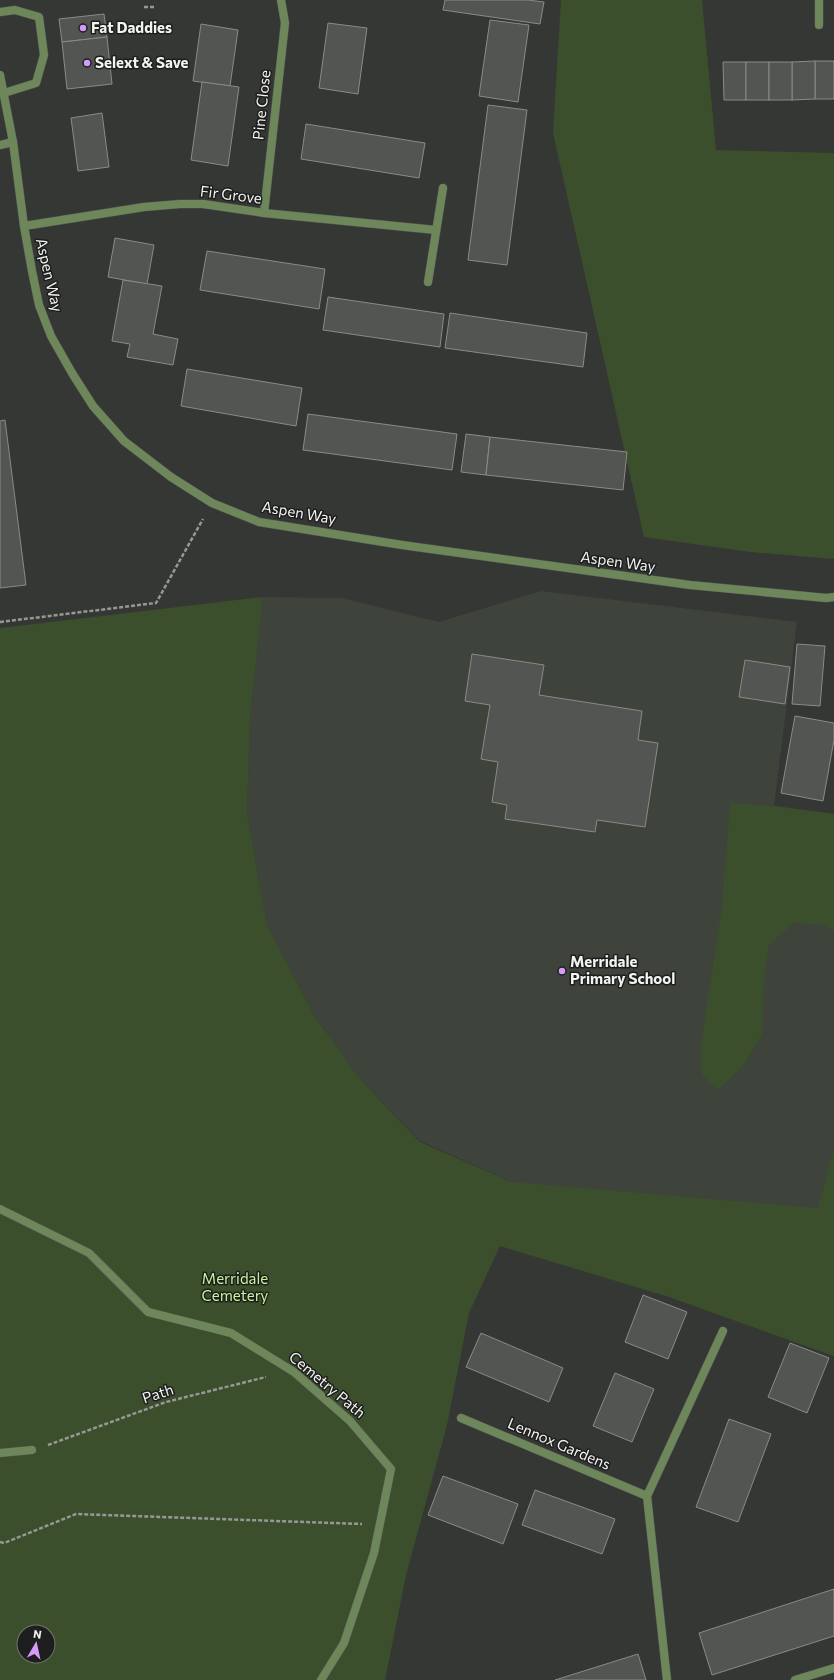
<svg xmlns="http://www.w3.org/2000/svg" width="834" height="1680" viewBox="0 0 834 1680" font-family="Commissioner,sans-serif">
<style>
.built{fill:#3e433b}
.green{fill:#3c4f2c;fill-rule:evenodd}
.building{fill:#535552;stroke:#898b88}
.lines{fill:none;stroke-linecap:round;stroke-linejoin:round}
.service-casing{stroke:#535552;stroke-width:9}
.pedestrian-casing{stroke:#535552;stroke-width:9}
.minor-casing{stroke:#535552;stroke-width:9}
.path{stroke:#969895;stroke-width:2.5;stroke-dasharray:4 2;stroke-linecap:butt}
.service{stroke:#6e875a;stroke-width:8}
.pedestrian{stroke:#6e875a;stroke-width:8}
.minor{stroke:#6e875a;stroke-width:8}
.poi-dot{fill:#d69bfa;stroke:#1d1e1d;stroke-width:1.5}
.labels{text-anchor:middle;stroke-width:3;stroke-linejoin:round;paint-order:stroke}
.poi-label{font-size:15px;font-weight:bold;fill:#f2f4f1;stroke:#1d1e1d;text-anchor:start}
.street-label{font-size:15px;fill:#f2f4f1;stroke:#1d1e1d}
.park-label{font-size:15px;fill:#c4f69b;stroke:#1d1e1d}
</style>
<rect width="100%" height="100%" fill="#353734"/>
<path class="built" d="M 541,591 L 797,622 L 774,806 L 834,814 L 834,1356 L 669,1297 L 512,1182 L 420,1141 L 361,1080 L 315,1017 L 267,925 L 247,812 L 250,719 L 263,597 L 342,598 L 439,622 Z"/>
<g class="green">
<path d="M 561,0 L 702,0 L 716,150 L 834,153 L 834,559 L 750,552 L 644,537 L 553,133 Z"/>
<path d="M 263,597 L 250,719 L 247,812 L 267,925 L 315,1017 L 361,1080 L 420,1142 L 512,1182 L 818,1208 L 834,1149 L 834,1356 L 669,1297 L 500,1246 L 469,1313 L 447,1425 L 406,1575 L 385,1680 L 0,1680 L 0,628 ZM 24,1632 L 48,1632 L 48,1656 L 24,1656 Z"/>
<path d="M 730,803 L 774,806 L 834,814 L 834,932 L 826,925 L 794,923 L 769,945 L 764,976 L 762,1034 L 743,1066 L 718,1090 L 702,1075 L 701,1044 L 722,906 Z"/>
</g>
<g class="building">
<path d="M 445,0 L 528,0 L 544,2 L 540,24 L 443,10 Z"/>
<path d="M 104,14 L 107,37 L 62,42 L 59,19 Z"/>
<path d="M 490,20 L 529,25 L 518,102 L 479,96 Z"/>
<path d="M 328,23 L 367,28 L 358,94 L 319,88 Z"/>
<path d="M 201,24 L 238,30 L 230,86 L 193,81 Z"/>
<path d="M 107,37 L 112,84 L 67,89 L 62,42 Z"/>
<rect x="815" y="61" width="19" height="38"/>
<path d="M 815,61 L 815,99 L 792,100 L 792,62 Z"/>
<path d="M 723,62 L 746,62 L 746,100 L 724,100 Z"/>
<rect x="746" y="62" width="23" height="38"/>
<rect x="769" y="62" width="23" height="38"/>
<path d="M 202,82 L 239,87 L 228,166 L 191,160 Z"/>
<path d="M 488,105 L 527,110 L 507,265 L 468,260 Z"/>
<path d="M 102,113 L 109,167 L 78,171 L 71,118 Z"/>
<path d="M 306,124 L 425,143 L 419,178 L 301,159 Z"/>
<path d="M 115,238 L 154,245 L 147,284 L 108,277 Z"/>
<path d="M 207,251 L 325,269 L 319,309 L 200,290 Z"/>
<path d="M 123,280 L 162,286 L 153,334 L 178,339 L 173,365 L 127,357 L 130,344 L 112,341 Z"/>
<path d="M 328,297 L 444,314 L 440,347 L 323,330 Z"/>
<path d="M 450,313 L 587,333 L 583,367 L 445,348 Z"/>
<path d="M 187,369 L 302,388 L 296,426 L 181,406 Z"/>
<path d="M 308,414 L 457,434 L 452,470 L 303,450 Z"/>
<path d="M 5,420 L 26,585 L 0,588 L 0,421 Z"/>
<path d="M 466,434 L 490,437 L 486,475 L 461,472 Z"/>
<path d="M 490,437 L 627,452 L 623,490 L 486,475 Z"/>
<path d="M 797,644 L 825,646 L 820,706 L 792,704 Z"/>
<path d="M 472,654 L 544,665 L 539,695 L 642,711 L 638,740 L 658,743 L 645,827 L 597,820 L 595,832 L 505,819 L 507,805 L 492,802 L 498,762 L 481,759 L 490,705 L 465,701 Z"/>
<path d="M 745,660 L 790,667 L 785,704 L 739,697 Z"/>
<path d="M 795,716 L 834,723 L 834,740 L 823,801 L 781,793 Z"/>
<path d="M 643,1295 L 687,1312 L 668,1359 L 625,1342 Z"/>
<path d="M 481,1333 L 563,1368 L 549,1402 L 466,1367 Z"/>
<path d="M 790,1343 L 829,1358 L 807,1413 L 768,1397 Z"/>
<path d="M 615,1373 L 654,1389 L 632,1442 L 593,1426 Z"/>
<path d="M 729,1419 L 771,1434 L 738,1522 L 696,1507 Z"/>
<path d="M 443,1476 L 518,1504 L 503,1544 L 428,1515 Z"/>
<path d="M 535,1490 L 615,1519 L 602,1554 L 522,1525 Z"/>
<path d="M 834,1589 L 834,1636 L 712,1675 L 699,1633 Z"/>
<path d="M 638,1654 L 646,1680 L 555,1680 Z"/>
</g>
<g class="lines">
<defs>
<g id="service">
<path d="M 0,12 L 15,10 L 39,17 L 44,55 L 36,83 L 4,93"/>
<path d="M 0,1453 L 32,1450"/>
</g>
<path id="pedestrian" d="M 0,1209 L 89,1253 L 148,1312 L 231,1333 L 294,1372 L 350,1421 L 391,1469 L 374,1553 L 344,1643 L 321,1680"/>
<g id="minor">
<path d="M 819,0 L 819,25"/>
<path d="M 0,75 L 13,142 L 24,226 L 32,271 L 39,305 L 51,336 L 72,373 L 93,406 L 124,441 L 171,477 L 212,503 L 259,522 L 402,545 L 690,585 L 826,598 L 834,597"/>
<path d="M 0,145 L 13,142"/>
<path d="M 264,213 L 285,23 L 281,0"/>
<path d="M 24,226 L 144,207 L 180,204 L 203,204 L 264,213 L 436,230"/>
<path d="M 428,282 L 443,188"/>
<path d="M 461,1418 L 647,1496"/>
<path d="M 667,1680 L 647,1496 L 723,1331"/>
<path d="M 795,1680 L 834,1668"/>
</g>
</defs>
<use href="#service" class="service-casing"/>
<use href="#pedestrian" class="pedestrian-casing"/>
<use href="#minor" class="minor-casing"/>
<g class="path">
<path d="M 144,7 L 155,7"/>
<path d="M 0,622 L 156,603 L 203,519"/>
<path d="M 48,1445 L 166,1402 L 266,1377"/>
<path d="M 0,1542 L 4,1543 L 76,1514 L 362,1524"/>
</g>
<use href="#service" class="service"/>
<use href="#pedestrian" class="pedestrian"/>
<use href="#minor" class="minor"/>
</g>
<g class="poi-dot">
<circle cx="83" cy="28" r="4"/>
<circle cx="87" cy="63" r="4"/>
<circle cx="562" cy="971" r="4"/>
</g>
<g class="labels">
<g class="poi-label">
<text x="91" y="33">Fat Daddies</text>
<text x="95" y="68">Selext &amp; Save</text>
<text x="570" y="967">Merridale<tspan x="570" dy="17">Primary School</tspan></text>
</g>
<g class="street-label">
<text transform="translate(262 105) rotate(-84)" y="5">Pine Close</text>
<text transform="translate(231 195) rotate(7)" y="5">Fir Grove</text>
<text transform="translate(49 275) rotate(77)" y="5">Aspen Way</text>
<text transform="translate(299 513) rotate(10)" y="5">Aspen Way</text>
<text transform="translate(618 562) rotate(8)" y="5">Aspen Way</text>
<text transform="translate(327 1385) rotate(40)" y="5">Cemetry Path</text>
<text transform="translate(158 1394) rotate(-18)" y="5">Path</text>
<text transform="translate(559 1444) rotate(23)" y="5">Lennox Gardens</text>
</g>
<g class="park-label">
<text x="235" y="1284">Merridale<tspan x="235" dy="17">Cemetery</tspan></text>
</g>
</g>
<g transform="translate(36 1644) rotate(9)"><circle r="19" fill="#1d1e1d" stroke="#727472"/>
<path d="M0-3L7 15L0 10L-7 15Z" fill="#d69bfa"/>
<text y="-6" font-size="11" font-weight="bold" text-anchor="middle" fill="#f2f4f1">N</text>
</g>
</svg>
